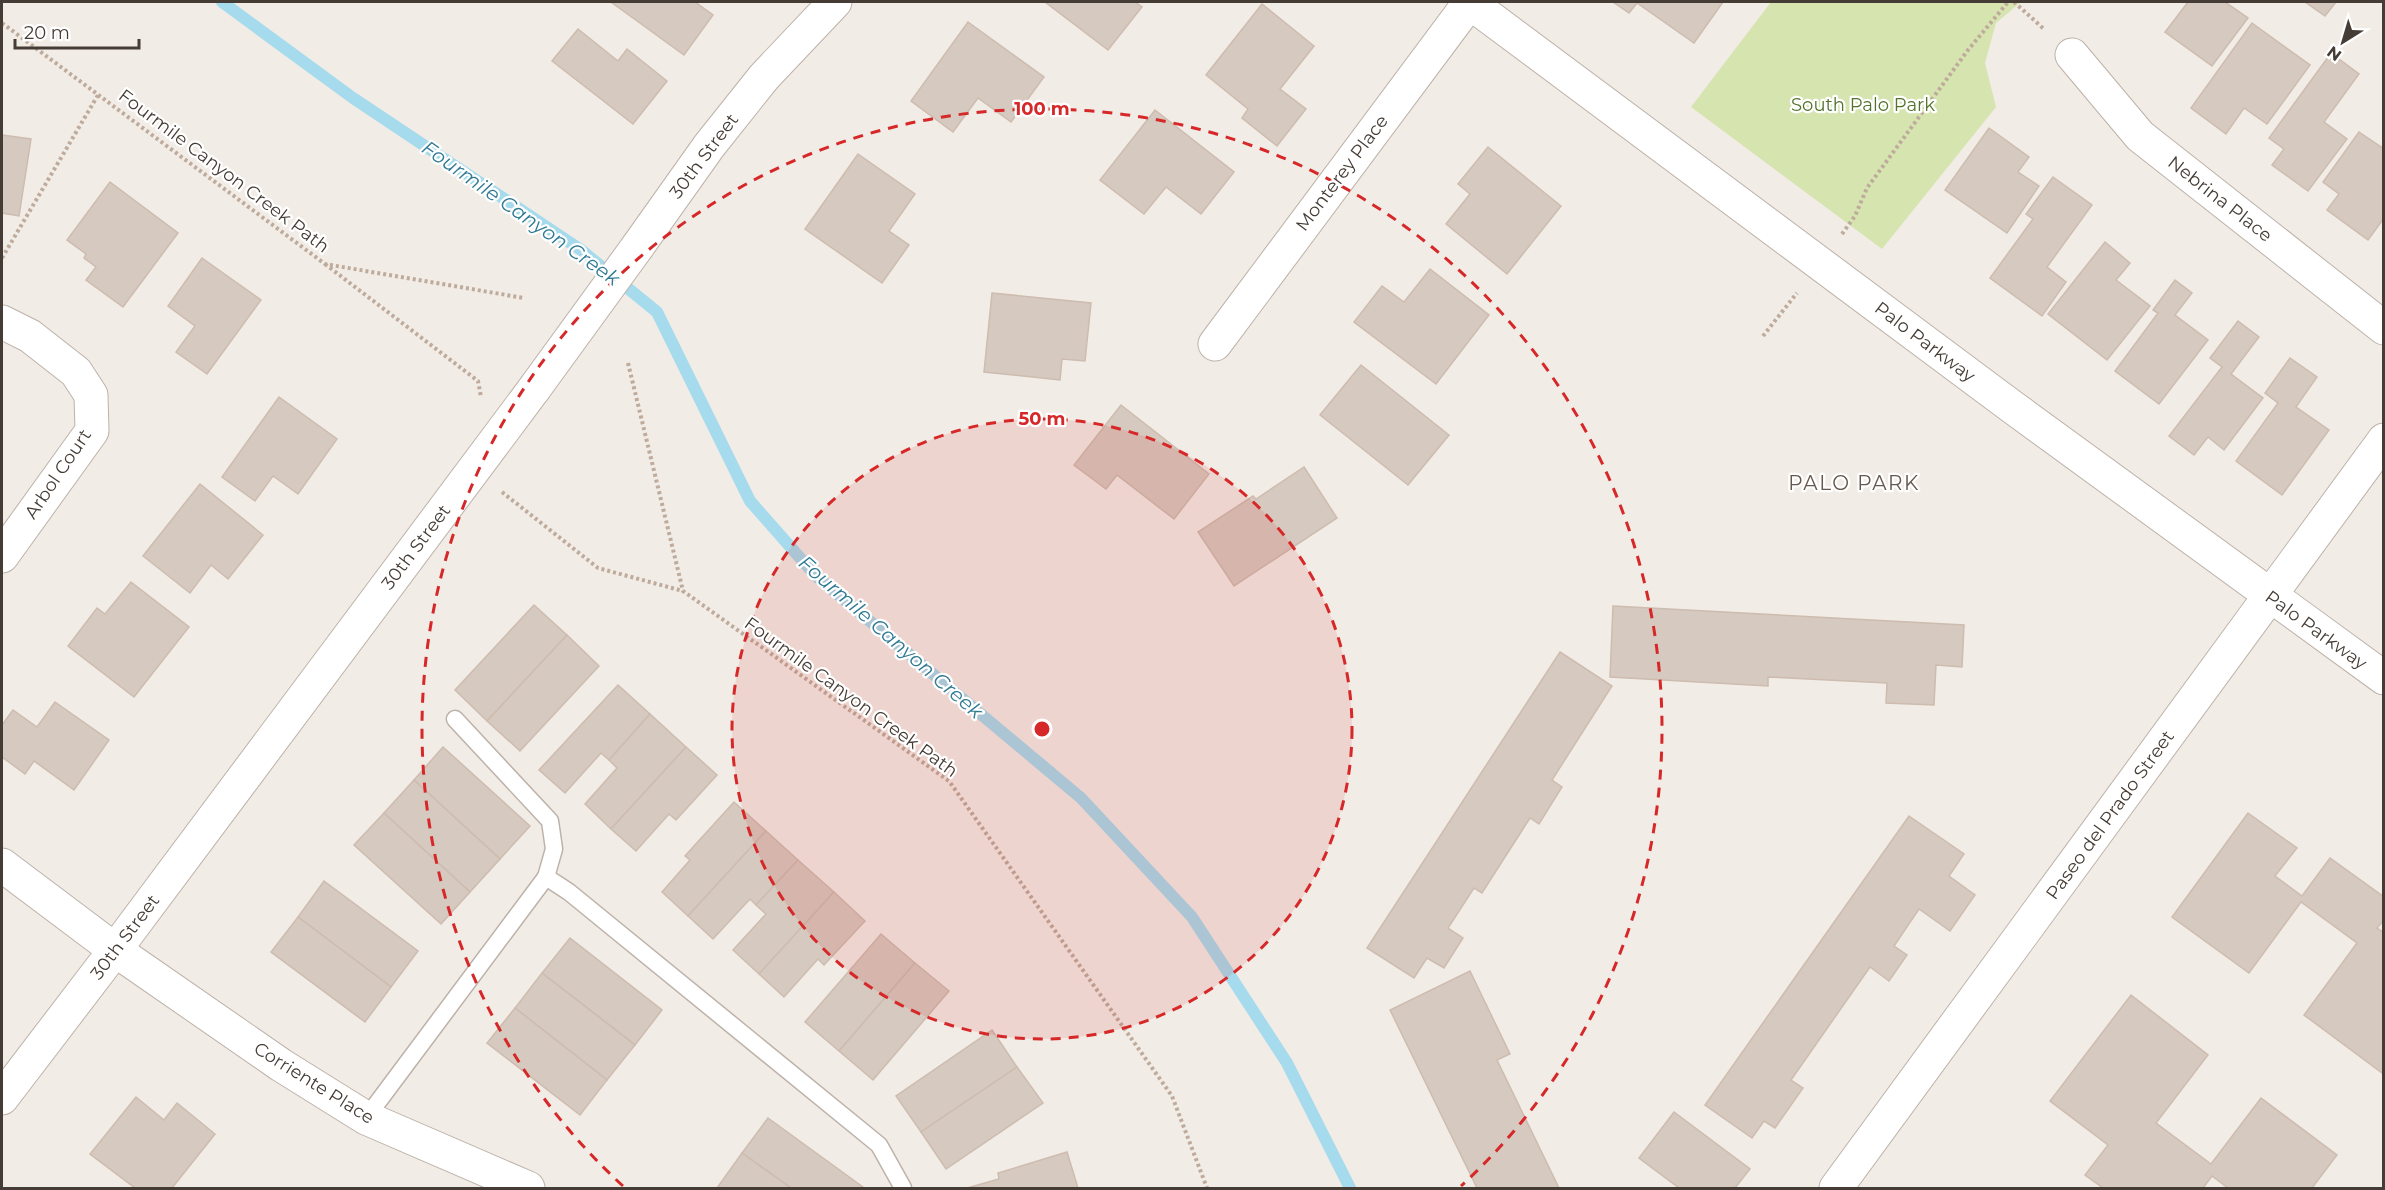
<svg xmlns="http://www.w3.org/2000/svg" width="2385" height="1190" viewBox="0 0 2385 1190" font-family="Montserrat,sans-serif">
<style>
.green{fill:#d6e4b0}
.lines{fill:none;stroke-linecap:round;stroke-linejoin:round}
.stream{stroke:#a5dbec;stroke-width:12}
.building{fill:#d6c9bf;stroke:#cdbcaf;stroke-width:1.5}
.service-casing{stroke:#bdb2a9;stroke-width:19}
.minor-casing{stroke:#bdb2a9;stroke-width:35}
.tertiary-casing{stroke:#bdb2a9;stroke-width:35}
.path{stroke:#beab9b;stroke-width:4;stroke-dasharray:3 3;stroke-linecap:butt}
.service{stroke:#fff;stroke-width:16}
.minor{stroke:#fff;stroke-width:33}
.tertiary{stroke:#fff;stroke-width:33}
.tertiary-bridge-casing{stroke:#bdb2a9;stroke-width:35;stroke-linecap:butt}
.tertiary-bridge{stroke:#fff;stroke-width:33}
.ring{fill:none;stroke:#d62828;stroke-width:3;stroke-dasharray:10 8}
.labels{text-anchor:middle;stroke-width:4.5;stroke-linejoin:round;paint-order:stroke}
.park-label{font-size:18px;fill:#53722c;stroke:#fff}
.street-label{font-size:18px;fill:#443c35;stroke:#fff}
.water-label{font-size:20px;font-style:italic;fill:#307a93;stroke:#fff}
.neighbourhood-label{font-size:20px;letter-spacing:1.5px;fill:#66584d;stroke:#fff}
.centre{fill:#d62828;stroke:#fff;stroke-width:3}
.ring-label{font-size:18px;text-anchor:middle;font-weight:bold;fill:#d62828;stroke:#fff;stroke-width:4.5;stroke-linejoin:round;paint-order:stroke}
</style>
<rect width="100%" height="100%" fill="#f2ece6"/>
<path class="green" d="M 1771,2 L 2021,2 L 1996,23 L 1985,63 L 1996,107 L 1882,249 L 1691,107 Z"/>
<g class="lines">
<path class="stream" d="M 222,2 L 353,98 L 581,250 L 657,312 L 750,501 L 816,576 L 1081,798 L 1192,917 L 1287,1063 L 1350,1188"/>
</g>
<g class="building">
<path d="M 611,2 L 695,2 L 713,15 L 684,55 Z"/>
<path d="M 1045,2 L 1135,2 L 1142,7 L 1108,50 Z"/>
<path d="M 1613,2 L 1723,2 L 1694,43 L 1637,3 L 1629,13 Z"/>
<path d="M 2188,2 L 2225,2 L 2248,18 L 2212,66 L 2165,32 Z"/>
<path d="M 2305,2 L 2336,2 L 2325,16 Z"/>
<path d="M 1262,4 L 1314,46 L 1280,89 L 1306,109 L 1277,146 L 1242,118 L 1248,109 L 1206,75 Z"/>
<path d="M 968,22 L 1044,77 L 1011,122 L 978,98 L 953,132 L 911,101 Z"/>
<path d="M 2252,23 L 2310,65 L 2267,124 L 2244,108 L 2226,134 L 2191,108 Z"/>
<path d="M 578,29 L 618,61 L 627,49 L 667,81 L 633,124 L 552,61 Z"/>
<path d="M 2331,53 L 2359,74 L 2324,122 L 2347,139 L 2308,191 L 2272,165 L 2284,149 L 2269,138 Z"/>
<path d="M 1155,110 L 1234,172 L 1201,214 L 1166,187 L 1144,214 L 1100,180 Z"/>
<path d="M 1989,128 L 2029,157 L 2018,172 L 2039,186 L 2007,233 L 1945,190 Z"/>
<path d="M 2359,132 L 2384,149 L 2384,218 L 2368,240 L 2327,210 L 2339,194 L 2323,182 Z"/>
<path d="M 2,135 L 31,139 L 19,216 L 2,213 Z"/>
<path d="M 1488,147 L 1561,206 L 1507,274 L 1446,224 L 1470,194 L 1458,184 Z"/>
<path d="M 858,154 L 915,194 L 889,231 L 909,245 L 882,283 L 805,229 Z"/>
<path d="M 2053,177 L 2092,205 L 2047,267 L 2066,282 L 2042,316 L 1990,278 L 2033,219 L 2026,214 Z"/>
<path d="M 110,182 L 178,233 L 123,307 L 86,280 L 96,267 L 84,258 L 86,254 L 67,240 Z"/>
<path d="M 2105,242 L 2130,263 L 2116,280 L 2150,306 L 2107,360 L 2048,314 Z"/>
<path d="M 202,258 L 261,300 L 207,374 L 176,352 L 195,326 L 168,306 Z"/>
<path d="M 1430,269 L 1489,315 L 1436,384 L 1354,322 L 1382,286 L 1404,302 Z"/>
<path d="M 2175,280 L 2192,293 L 2175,315 L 2208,340 L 2159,404 L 2115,371 L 2158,313 L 2153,310 Z"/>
<path d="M 992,293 L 1091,303 L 1085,361 L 1062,359 L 1060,380 L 984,372 Z"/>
<path d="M 2238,321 L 2259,337 L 2231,374 L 2263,398 L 2224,450 L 2208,437 L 2194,455 L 2169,436 L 2222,367 L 2210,358 Z"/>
<path d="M 2290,358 L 2317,377 L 2296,407 L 2329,430 L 2282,495 L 2236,461 L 2278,403 L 2265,393 Z"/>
<path d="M 1361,365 L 1449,435 L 1408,485 L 1320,415 Z"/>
<path d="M 279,397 L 337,439 L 298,494 L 273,476 L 255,501 L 222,477 Z"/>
<path d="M 1121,405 L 1209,474 L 1174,519 L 1117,475 L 1106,489 L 1074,465 Z"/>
<path d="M 1304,467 L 1337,518 L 1234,586 L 1198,532 L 1253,496 L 1256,499 Z"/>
<path d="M 200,484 L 263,535 L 228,579 L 211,565 L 190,593 L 143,556 Z"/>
<path d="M 131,582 L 189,627 L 134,697 L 68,646 L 97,608 L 105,614 Z"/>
<path d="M 534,605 L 567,635 L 487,721 L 455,690 Z"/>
<path d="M 1613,606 L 1964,625 L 1962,667 L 1936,665 L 1934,705 L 1886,703 L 1887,683 L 1768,677 L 1768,686 L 1610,677 Z"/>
<path d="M 567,635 L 599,666 L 520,751 L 487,721 Z"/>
<path d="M 1560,652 L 1612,686 L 1552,780 L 1562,787 L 1539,824 L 1530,818 L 1482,893 L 1474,888 L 1448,928 L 1463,938 L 1444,968 L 1427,958 L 1414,978 L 1367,948 Z"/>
<path d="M 618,685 L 650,714 L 609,760 L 601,753 L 565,793 L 539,770 Z"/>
<path d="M 55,702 L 109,740 L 74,790 L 34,761 L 25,774 L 2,757 L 2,725 L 13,710 L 37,727 Z"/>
<path d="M 650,714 L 686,747 L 611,829 L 585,804 L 617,768 L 609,760 Z"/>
<path d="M 443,747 L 530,826 L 500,859 L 414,780 Z"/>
<path d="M 686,747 L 717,775 L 676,820 L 669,814 L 636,851 L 611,829 Z"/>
<path d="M 414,780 L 500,859 L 470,892 L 384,813 Z"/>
<path d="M 734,802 L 766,831 L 688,916 L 662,892 L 690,860 L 685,856 Z"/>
<path d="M 384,813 L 470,892 L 441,924 L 354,845 Z"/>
<path d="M 2248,813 L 2297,848 L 2275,876 L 2302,896 L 2330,858 L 2384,897 L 2384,920 L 2377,928 L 2384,933 L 2384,1070 L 2382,1073 L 2304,1015 L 2357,943 L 2301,902 L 2249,973 L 2172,917 Z"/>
<path d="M 1909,816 L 1964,854 L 1949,876 L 1975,895 L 1950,931 L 1919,909 L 1894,946 L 1907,955 L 1889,981 L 1870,967 L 1791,1080 L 1803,1088 L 1775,1128 L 1764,1121 L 1752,1138 L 1705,1105 Z"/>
<path d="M 766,831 L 798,860 L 756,905 L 750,899 L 713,939 L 688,916 Z"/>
<path d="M 798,860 L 834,892 L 759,974 L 733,950 L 766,914 L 756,905 Z"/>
<path d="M 324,881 L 418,951 L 391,987 L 298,917 Z"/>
<path d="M 834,892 L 865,921 L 824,965 L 818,959 L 784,997 L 759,974 Z"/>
<path d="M 298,917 L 391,987 L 365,1022 L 271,952 Z"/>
<path d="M 881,934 L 915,963 L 839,1051 L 805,1022 Z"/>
<path d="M 570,938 L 662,1010 L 635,1045 L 542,973 Z"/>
<path d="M 915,963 L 949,991 L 873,1080 L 839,1051 Z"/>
<path d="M 1470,971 L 1510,1054 L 1497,1060 L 1559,1188 L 1477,1188 L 1390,1010 Z"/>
<path d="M 542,973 L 635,1045 L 607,1080 L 515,1008 Z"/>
<path d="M 2131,995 L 2208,1055 L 2156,1123 L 2211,1164 L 2261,1098 L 2337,1155 L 2312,1188 L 2228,1188 L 2212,1176 L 2203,1188 L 2103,1188 L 2085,1175 L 2108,1145 L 2050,1101 Z"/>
<path d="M 515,1008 L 607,1080 L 580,1115 L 487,1043 Z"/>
<path d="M 992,1030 L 1017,1067 L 921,1132 L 896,1096 Z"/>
<path d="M 1017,1067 L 1043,1103 L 946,1169 L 921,1132 Z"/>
<path d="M 136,1097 L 164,1120 L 177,1103 L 215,1134 L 172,1188 L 135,1188 L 90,1154 Z"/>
<path d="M 1674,1112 L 1750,1169 L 1735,1188 L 1679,1188 L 1639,1158 Z"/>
<path d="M 768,1118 L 863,1187 L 862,1188 L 791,1188 L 742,1153 Z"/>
<path d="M 1067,1152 L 1078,1188 L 967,1188 L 999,1179 L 998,1173 Z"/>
<path d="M 742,1153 L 791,1188 L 717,1188 Z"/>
</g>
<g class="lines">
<defs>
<g id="service">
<path d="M 455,719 L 550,821 L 554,849 L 546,877 L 569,892 L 879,1145 L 903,1188"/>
<path d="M 366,1118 L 546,877"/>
</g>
<g id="minor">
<path d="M 2072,55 L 2140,136 L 2384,328"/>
<path d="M 2,322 L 30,336 L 76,372 L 91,395 L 92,431 L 2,556"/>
<path d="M 1215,344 L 1470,2"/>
<path d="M 2,865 L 115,950 L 281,1065 L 366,1118 L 528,1188"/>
<path d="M 1836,1188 L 2384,440"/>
</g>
<g id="tertiary">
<path d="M 1469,2 L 2011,406 L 2384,678"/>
<path d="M 638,246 L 709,146 L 764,77 L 835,2"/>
<path d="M 2,1098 L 115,950 L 534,389"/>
</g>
</defs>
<use href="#service" class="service-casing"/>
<use href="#minor" class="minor-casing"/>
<use href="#tertiary" class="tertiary-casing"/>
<g class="path">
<path d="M 2014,2 L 2045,30"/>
<path d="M 2,23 L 325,264 L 524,298"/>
<path d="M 1842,234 L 1855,216 L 1867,188 L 1968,50 L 2008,2"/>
<path d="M 2,258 L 98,95"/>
<path d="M 325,264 L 478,381 L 481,397"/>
<path d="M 1763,336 L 1797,293"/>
<path d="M 628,363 L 683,591 L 949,781 L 1172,1096 L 1207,1188"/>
<path d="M 502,492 L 598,568 L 683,591"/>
</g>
<use href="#service" class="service"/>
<use href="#minor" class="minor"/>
<use href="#tertiary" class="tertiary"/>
<defs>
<path id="tertiary-bridge" d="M 534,389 L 638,246"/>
</defs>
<use href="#tertiary-bridge" class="tertiary-bridge-casing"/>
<use href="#tertiary-bridge" class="tertiary-bridge"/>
</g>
<circle cx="1042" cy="729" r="310" fill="#d62828" fill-opacity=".12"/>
<g class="ring">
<circle cx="1042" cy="729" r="310"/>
<path d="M623 1186A620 620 0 1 1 1461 1186"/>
</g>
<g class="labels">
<g class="park-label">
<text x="1863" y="111">South Palo Park</text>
</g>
<g class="street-label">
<text transform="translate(704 156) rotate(-53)" y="6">30th Street</text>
<text transform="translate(224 171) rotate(37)" y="6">Fourmile Canyon Creek Path</text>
<text transform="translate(1342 173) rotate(-53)" y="6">Monterey Place</text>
<text transform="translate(2220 199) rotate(38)" y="6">Nebrina Place</text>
<text transform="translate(1925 342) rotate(37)" y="6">Palo Parkway</text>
<text transform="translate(58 474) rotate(-56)" y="6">Arbol Court</text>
<text transform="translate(416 547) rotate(-53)" y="6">30th Street</text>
<text transform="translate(2316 630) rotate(36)" y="6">Palo Parkway</text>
<text transform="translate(851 697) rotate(36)" y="6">Fourmile Canyon Creek Path</text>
<text transform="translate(2110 815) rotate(-54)" y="6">Paseo del Prado Street</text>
<text transform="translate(125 937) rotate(-53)" y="6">30th Street</text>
<text transform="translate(314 1083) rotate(32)" y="6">Corriente Place</text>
</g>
<g class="water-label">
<text transform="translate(521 213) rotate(35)" y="7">Fourmile Canyon Creek</text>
<text transform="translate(891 637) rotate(41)" y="7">Fourmile Canyon Creek</text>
</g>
<g class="neighbourhood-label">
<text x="1854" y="490">PALO PARK</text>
</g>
</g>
<circle cx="1042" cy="729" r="9" class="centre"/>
<g class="ring-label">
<text x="1042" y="115">100 m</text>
<text x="1042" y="425">50 m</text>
</g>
<rect width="2385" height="1190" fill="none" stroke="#443c35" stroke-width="6"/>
<g transform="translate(2343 42) rotate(217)" stroke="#ffffff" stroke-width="4.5" paint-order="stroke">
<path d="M0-4.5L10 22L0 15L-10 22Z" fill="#443c35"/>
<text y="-9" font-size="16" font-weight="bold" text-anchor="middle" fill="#443c35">N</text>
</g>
<path d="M15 39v9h124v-9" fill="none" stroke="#443c35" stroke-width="3"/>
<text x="24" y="39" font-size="18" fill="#443c35" stroke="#ffffff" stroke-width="4.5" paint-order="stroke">20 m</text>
</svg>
